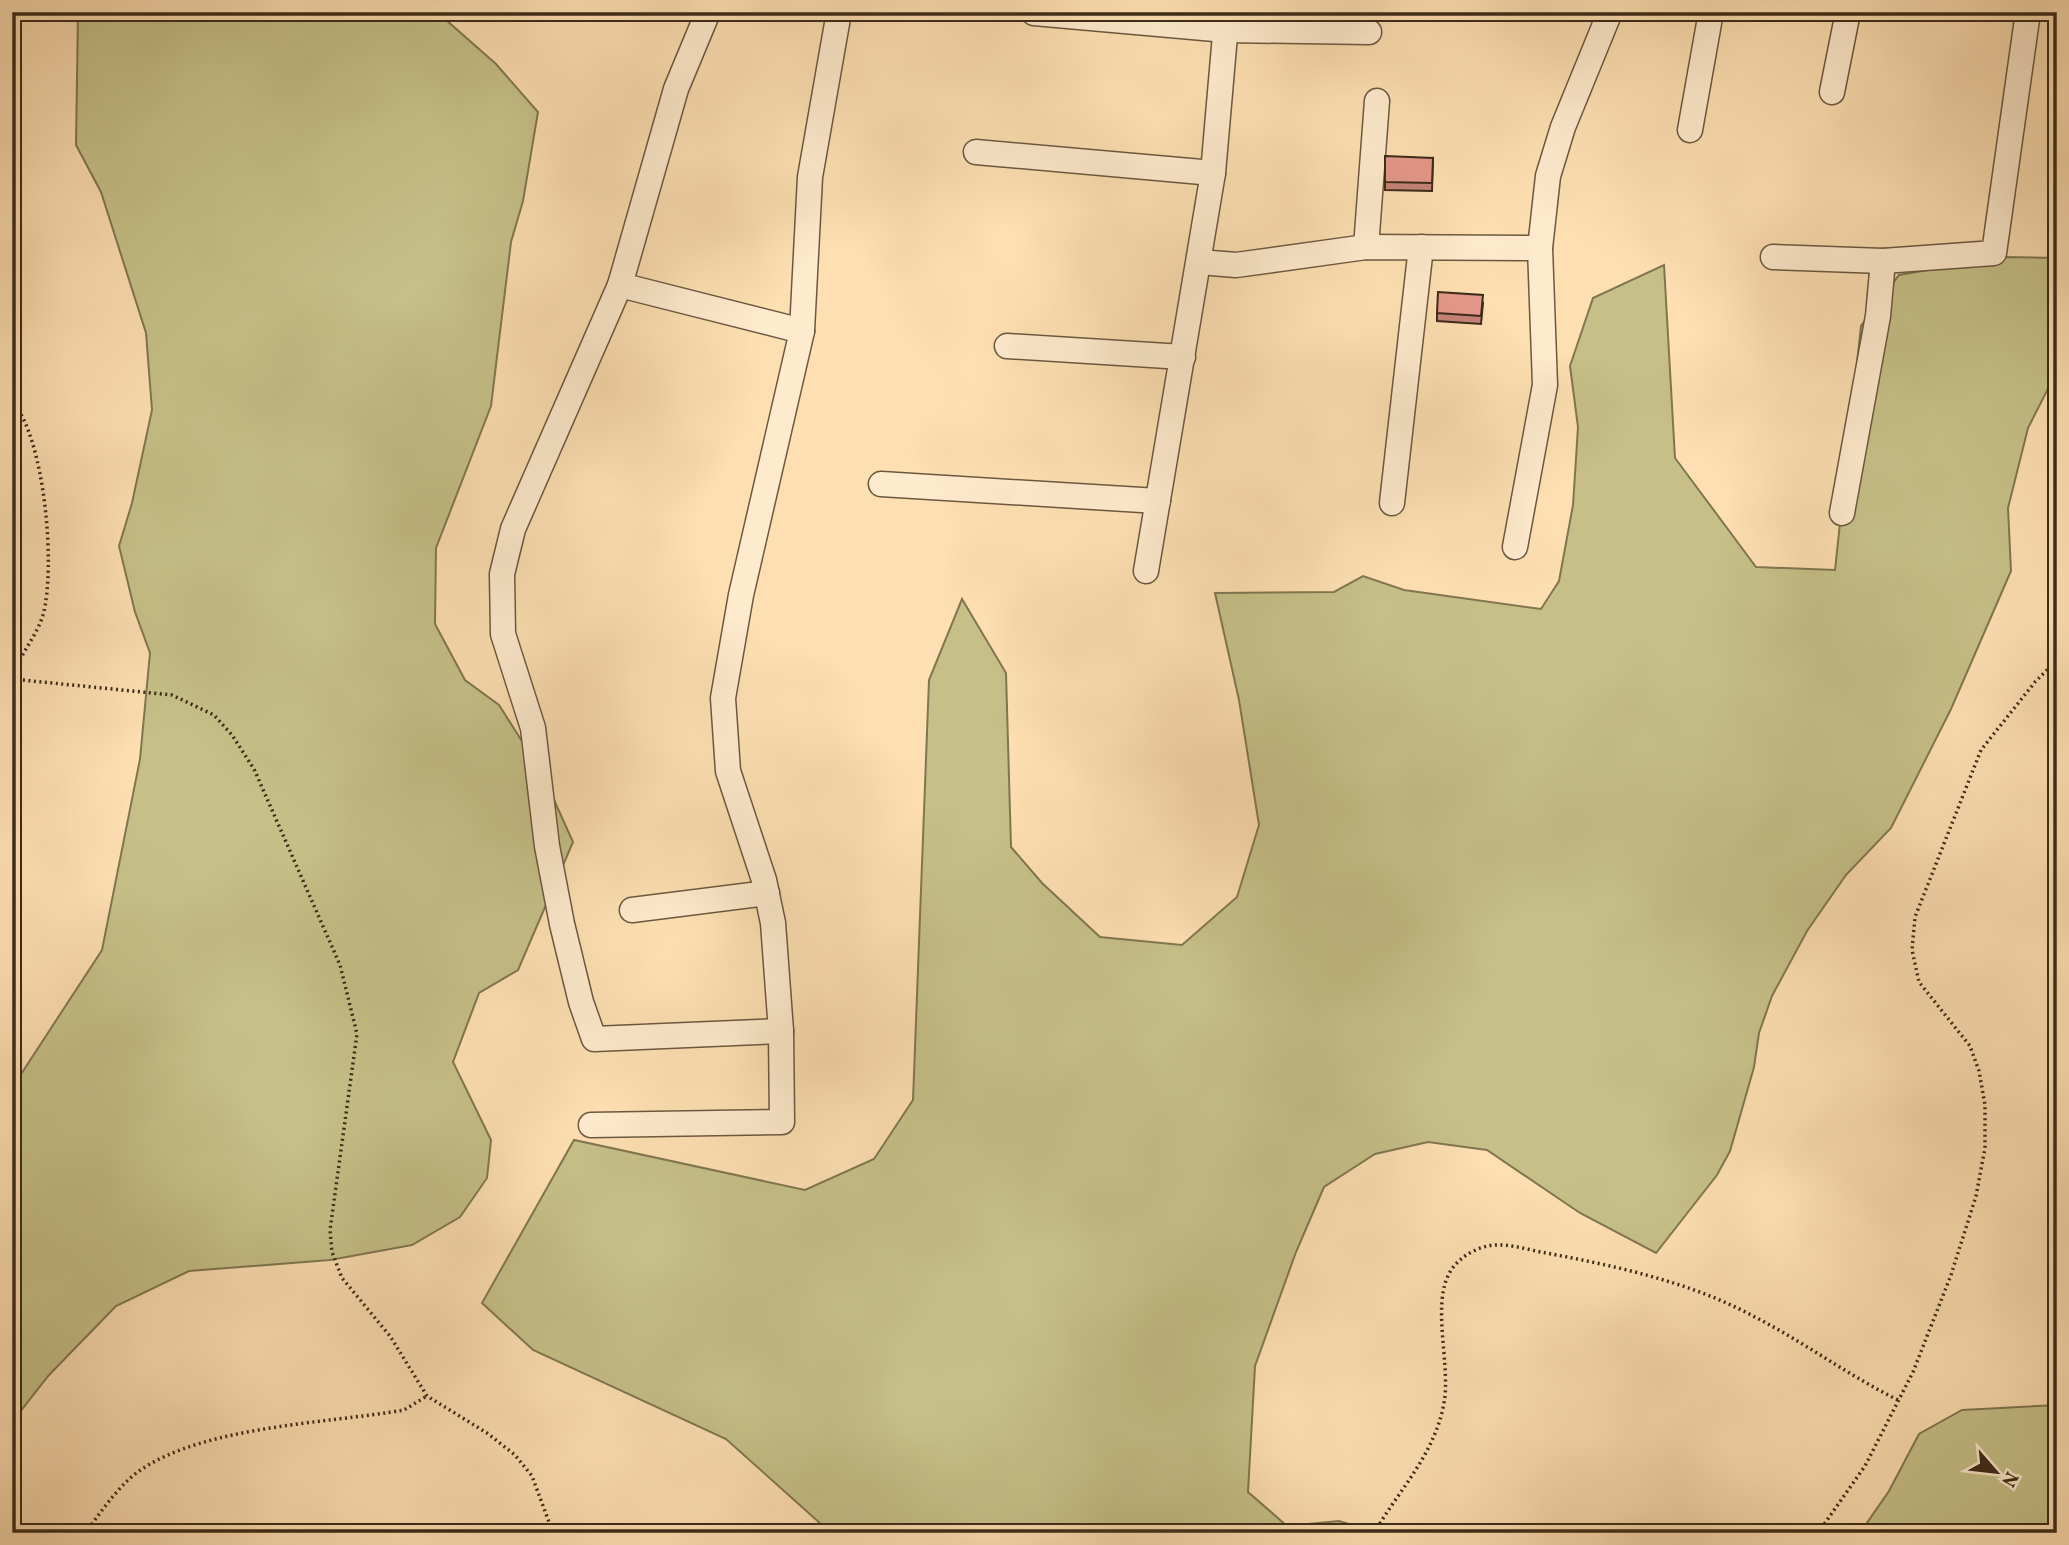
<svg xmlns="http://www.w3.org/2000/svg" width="2069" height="1545" viewBox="0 0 2069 1545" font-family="Vollkorn,serif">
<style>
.green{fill:#c6c088;stroke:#817650;stroke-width:2}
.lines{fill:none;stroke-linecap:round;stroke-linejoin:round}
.minor-casing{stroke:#6c583f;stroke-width:27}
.path{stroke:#3c2b19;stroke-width:3.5;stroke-dasharray:2 3.5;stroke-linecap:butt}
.minor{stroke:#feeacd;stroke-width:24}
.wall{fill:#c58377;stroke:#3c2b19;stroke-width:2}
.building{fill:#e5988a;stroke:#3c2b19;stroke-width:2}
</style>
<rect width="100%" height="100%" fill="#fddfb2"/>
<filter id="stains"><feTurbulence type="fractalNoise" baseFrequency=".00286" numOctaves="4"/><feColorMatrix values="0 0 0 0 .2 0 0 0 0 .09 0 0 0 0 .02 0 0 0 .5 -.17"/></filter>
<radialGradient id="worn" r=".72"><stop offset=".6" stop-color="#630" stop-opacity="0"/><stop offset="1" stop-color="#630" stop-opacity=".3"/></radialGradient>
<g class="green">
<path d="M 78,12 L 437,12 L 496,64 L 538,112 L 523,201 L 511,242 L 491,406 L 436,548 L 435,624 L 465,680 L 499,705 L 541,771 L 573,842 L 518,970 L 479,993 L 453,1062 L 491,1140 L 487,1178 L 460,1217 L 412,1245 L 330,1260 L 189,1271 L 116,1306 L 49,1375 L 12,1422 L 12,1088 L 102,950 L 140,759 L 150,653 L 135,612 L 119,546 L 132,503 L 152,410 L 146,333 L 101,192 L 76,145 Z"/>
<path d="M 2003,257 L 2057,258 L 2057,371 L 2028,428 L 2008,508 L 2011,571 L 1951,709 L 1891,828 L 1846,875 L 1807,931 L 1772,996 L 1759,1033 L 1754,1067 L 1730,1151 L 1717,1175 L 1656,1253 L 1580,1213 L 1487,1150 L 1428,1142 L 1375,1154 L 1324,1187 L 1296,1252 L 1255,1366 L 1248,1492 L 1287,1526 L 1339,1521 L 1379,1533 L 831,1533 L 726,1439 L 533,1350 L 482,1303 L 574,1140 L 805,1190 L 874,1159 L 913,1100 L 929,680 L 962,599 L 1006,673 L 1011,847 L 1042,883 L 1100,937 L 1182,945 L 1237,897 L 1259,825 L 1239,700 L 1215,593 L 1334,592 L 1363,576 L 1404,590 L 1541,609 L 1559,581 L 1573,505 L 1578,427 L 1570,366 L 1593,298 L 1664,265 L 1675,458 L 1756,567 L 1835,570 L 1861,326 L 1899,275 Z"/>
<path d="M 2057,1405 L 2057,1533 L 1860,1533 L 1889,1491 L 1919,1434 L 1962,1410 Z"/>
</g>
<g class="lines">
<defs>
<g id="minor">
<path d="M 708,12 L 676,89 L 620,285 L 513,529 L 502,574 L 503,634 L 533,728 L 547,846 L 562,924 L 581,1002 L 594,1039 L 781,1031"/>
<path d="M 1034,13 L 1226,30 L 1369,32"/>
<path d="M 1832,92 L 1848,12"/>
<path d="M 1690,130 L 1711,12"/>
<path d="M 976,152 L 1213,173"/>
<path d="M 1366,247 L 1377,101"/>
<path d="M 1773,257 L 1883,261 L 1994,253 L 2028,12"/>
<path d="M 1199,262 L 1236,265 L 1366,247 L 1540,248"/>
<path d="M 620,285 L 802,331"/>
<path d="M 1007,346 L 1183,357"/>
<path d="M 881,484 L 1158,501"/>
<path d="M 1392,503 L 1421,247"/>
<path d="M 1842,513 L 1878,316 L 1883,261"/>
<path d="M 1515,547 L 1545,385 L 1540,248 L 1548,176 L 1563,127 L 1610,12"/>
<path d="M 1146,571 L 1213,173 L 1227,12"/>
<path d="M 632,910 L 767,893"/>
<path d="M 591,1125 L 782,1122 L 781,1031 L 773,923 L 764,880 L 728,771 L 723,698 L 741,595 L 802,331 L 810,177 L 839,12"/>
</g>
</defs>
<use href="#minor" class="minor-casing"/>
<g class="path">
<path d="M 12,401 C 45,438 56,568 43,615 C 36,638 18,656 13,678"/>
<path d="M 12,679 L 172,695 L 214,715 L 232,735 L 254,769 L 340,965 L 357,1034 L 330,1230 L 332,1252 L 342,1278 L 390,1336 L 427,1396 L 487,1433 L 515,1455 L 532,1476 L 553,1533"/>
<path d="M 85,1533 C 98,1516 111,1497 126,1482 C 183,1426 326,1424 404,1410 L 427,1396"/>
<path d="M 1374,1533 C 1399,1490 1435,1454 1444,1403 C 1451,1365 1431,1304 1450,1272 C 1459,1257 1476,1247 1494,1245 C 1511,1244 1529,1250 1546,1253 C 1616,1266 1690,1282 1753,1316 C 1804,1342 1849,1376 1900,1401"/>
<path d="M 1818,1533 L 1865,1466 L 1913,1372 L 1951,1275 L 1976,1196 L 1985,1148 L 1985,1105 L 1979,1071 L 1970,1046 L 1919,982 L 1912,950 L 1915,917 L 1981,750 L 2035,682 L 2057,660"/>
</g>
<use href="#minor" class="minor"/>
</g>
<g class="wall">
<path d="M 1433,158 L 1432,191 L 1385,190 L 1385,182 Z"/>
<path d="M 1483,303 L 1481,324 L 1437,321 L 1437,313 Z"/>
</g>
<g class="building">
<path d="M 1385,156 L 1433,158 L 1432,183 L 1385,182 Z"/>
<path d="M 1438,292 L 1483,295 L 1481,316 L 1437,313 Z"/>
</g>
<rect width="2069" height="1545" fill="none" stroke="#fddfb2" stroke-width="42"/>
<rect x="14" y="14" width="2041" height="1517" fill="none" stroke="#3c2b19" stroke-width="3.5"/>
<rect x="21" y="21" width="2027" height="1503" fill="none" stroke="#3c2b19" stroke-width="2"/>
<g transform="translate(1996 1472) rotate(118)" stroke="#feeacd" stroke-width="5" paint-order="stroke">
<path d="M0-5L12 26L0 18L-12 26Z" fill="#3c2b19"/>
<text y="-10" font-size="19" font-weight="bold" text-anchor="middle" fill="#3c2b19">N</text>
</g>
<rect width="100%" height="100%" filter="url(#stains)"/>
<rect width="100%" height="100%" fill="url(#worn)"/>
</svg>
